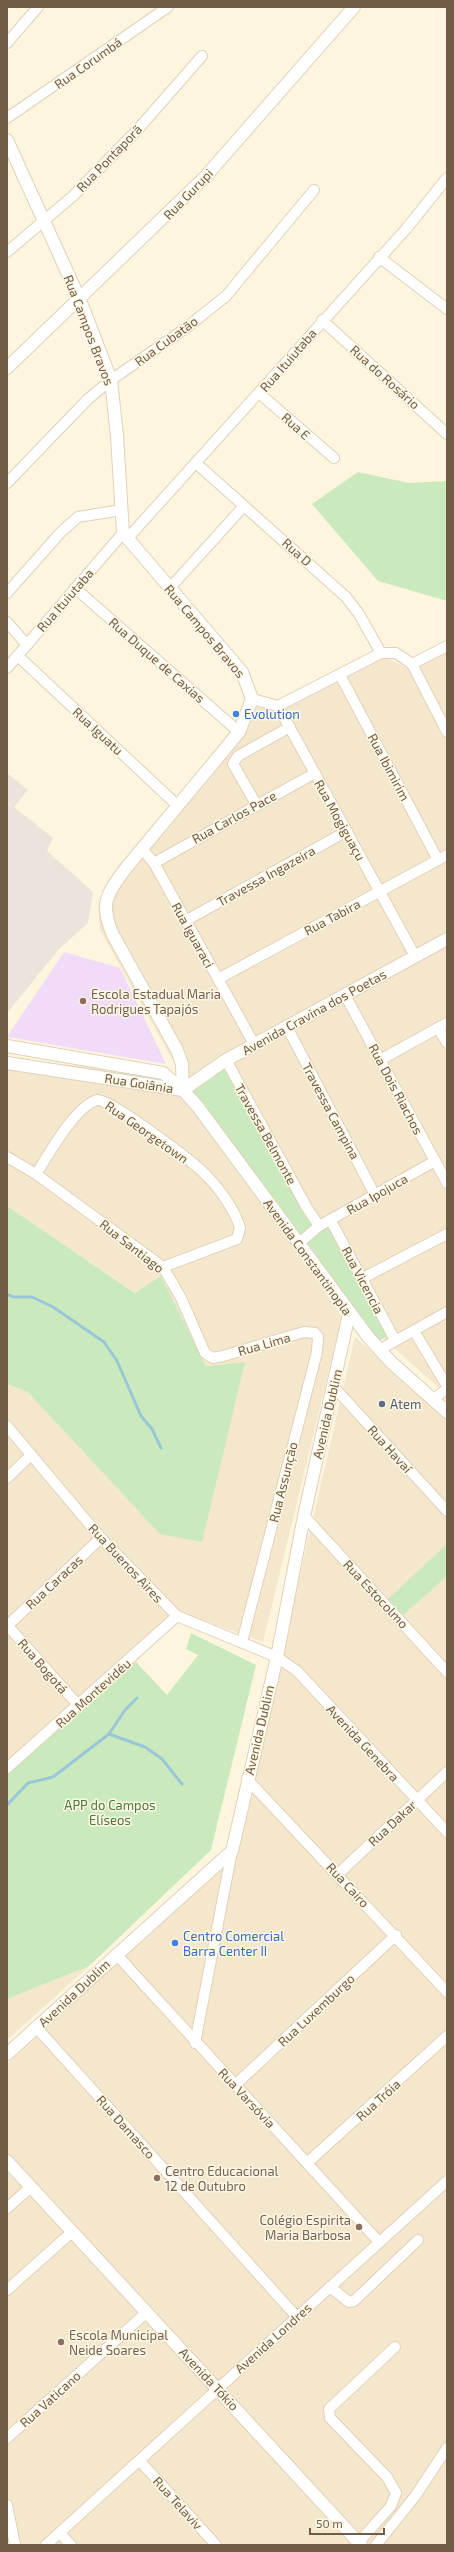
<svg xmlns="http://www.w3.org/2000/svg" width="454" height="2552" viewBox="0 0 454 2552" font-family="'Exo 2',sans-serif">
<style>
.residential{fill:#f4e7cc}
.industrial{fill:#eae4db}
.education{fill:#f1dbf8}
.green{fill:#caeabd}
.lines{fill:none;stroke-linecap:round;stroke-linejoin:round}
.stream{stroke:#99c6d8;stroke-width:3}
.minor-casing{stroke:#e0d1ba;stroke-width:12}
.tertiary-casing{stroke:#e0d1ba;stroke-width:14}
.minor{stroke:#fff;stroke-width:10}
.tertiary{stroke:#fff;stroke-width:12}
.shop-dot{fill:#3f7fe0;stroke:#fff8e5;stroke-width:1.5}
.education-dot{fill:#8d6e63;stroke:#fff8e5;stroke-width:1.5}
.service-dot{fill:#5c6f8a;stroke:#fff8e5;stroke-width:1.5}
.labels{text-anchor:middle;stroke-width:3;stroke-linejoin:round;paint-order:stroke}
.street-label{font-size:13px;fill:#735c46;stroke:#fff8e5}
.shop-label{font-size:13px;fill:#366cbe;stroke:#fff8e5;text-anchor:start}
.education-label{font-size:13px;fill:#785e54;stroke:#fff8e5;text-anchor:start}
.service-label{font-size:13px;fill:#4e5e75;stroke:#fff8e5;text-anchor:start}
.park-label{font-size:13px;fill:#48793e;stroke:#fff8e5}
</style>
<rect width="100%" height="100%" fill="#fdf5de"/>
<g class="residential">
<path d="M 447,646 L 447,1395 L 351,1310 L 194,1096 L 342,1317 L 263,1642 L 183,1613 L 136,1662 L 7,1774 L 7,1384 L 28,1392 L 244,1362 L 206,1366 L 161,1276 L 136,1293 L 7,1206 L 7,1058 L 160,1075 L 185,1082 L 100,930 L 98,904 L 138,848 L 252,704 L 274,710 L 379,655 L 408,668 Z"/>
<path d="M 355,1337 L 447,1419 L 447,2545 L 11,2545 L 7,2521 L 7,2064 L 235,1855 Z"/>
<path d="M 89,1966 L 7,2040 L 7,1999 Z"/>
</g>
<path class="industrial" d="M 7,773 L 28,790 L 14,807 L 53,838 L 47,851 L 93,892 L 88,923 L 59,949 L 7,1013 Z"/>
<path class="education" d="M 64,952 L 120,968 L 166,1064 L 7,1037 Z"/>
<g class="green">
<path d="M 358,472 L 409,483 L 447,481 L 447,601 L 378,581 L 312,504 Z"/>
<path d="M 221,1064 L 315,1228 L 326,1221 L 387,1336 L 379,1341 L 303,1237 L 299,1239 L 186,1083 Z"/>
<path d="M 7,1206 L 135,1293 L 161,1276 L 206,1366 L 245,1362 L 202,1542 L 160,1534 L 28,1392 L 7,1384 Z"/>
<path d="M 447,1544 L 447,1576 L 402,1616 L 387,1600 Z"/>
<path d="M 191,1633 L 256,1665 L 211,1850 L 89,1966 L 7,1999 L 7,1774 L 136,1662 L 167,1695 L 198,1655 L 186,1649 Z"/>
</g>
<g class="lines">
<g class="stream">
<path d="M 7,1294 L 13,1297 L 32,1297 L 53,1307 L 104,1342 L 117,1361 L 141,1416 L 152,1429 L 161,1448"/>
<path d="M 109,1734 L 145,1747 L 162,1759 L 182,1784"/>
<path d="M 7,1805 L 28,1783 L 53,1777 L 109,1734 L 125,1710 L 137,1698"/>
</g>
<defs>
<g id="minor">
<path d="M 7,43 L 38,7"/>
<path d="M 7,118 L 168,7"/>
<path d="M 7,252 L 73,196 L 139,128 L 202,56"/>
<path d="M 379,257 L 447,309"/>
<path d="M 322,320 L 447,434"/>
<path d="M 259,393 L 334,458"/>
<path d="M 197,464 L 346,597 L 359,614 L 381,653"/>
<path d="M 7,483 L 88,399 L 111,380 L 186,328 L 226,296 L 314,190"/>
<path d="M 127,539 L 406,229 L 447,178"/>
<path d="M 75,588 L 239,732"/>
<path d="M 169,589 L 244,506"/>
<path d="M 7,593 L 61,532 L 78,517 L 121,510"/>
<path d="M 7,622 L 27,645"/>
<path d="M 18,656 L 178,806"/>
<path d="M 412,664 L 447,646"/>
<path d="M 7,668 L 123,533"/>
<path d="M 340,675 L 438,860"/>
<path d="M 252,699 L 278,706 L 415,956"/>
<path d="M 278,706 L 381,653 L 396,653 L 412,664 L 447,732"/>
<path d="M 256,804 L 233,764 L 238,756 L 290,727"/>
<path d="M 142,849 L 154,863 L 254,1044"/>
<path d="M 154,863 L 315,773"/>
<path d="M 185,921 L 347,831"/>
<path d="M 218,979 L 447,855"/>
<path d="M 345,995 L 447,1183"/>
<path d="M 287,1027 L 375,1195"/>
<path d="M 438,1028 L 447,1043"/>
<path d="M 226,1060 L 307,1208 L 319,1226 L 435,1161"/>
<path d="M 380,1060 L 447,1023"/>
<path d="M 7,1157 L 36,1174 L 163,1267 L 181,1298 L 205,1353 L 213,1358 L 223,1356 L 304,1332 L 315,1333 L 318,1337 L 317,1352 L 242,1642"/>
<path d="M 36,1174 C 48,1156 75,1106 97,1100 C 108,1097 195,1163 206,1175 C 219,1188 235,1210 240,1228 L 237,1239 L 163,1267"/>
<path d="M 331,1221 L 395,1340"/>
<path d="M 298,1244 L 319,1226"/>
<path d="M 363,1278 L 447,1234"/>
<path d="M 414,1331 L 447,1386"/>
<path d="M 379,1350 L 447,1312"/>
<path d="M 333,1386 L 447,1511"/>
<path d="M 432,1400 L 447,1389"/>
<path d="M 7,1426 L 101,1538 L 177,1616 L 277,1657 L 297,1671 L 447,1832"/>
<path d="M 7,1478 L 31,1455"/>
<path d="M 304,1516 L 447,1672"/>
<path d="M 7,1625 L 79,1706"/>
<path d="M 7,1626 L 101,1538"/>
<path d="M 7,1768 L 177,1616"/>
<path d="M 247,1779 L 447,1992"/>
<path d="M 338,1874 L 447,1772"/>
<path d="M 116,1954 L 379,2242"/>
<path d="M 36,2027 L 296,2316"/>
<path d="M 195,2043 L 232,1851"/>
<path d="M 235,2085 L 396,1935"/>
<path d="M 307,2163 L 447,2036"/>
<path d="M 7,2208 L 31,2187"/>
<path d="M 330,2287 L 349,2302 L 354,2301 L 418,2240"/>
<path d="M 7,2290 L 72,2232"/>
<path d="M 7,2438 L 147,2312"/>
<path d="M 140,2461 L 216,2545"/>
<path d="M 7,2505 L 15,2545"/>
<path d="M 61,2534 L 71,2545"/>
<path d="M 359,2542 L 391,2506 L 396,2493 L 387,2477 L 330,2418 L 329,2409 L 395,2347"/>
<path d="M 46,2545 L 447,2181"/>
<path d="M 376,2545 L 416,2495 L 447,2448"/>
</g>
<g id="tertiary">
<path d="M 7,140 L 80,300 L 111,380 L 117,436 L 123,533 L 242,672 L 252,699 L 239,732 L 126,868 C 107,894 99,903 113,935 L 177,1050 L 182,1064 L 183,1090"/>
<path d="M 7,368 L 205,177 L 354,7"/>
<path d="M 7,1046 L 163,1073 L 183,1090 L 198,1107 L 369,1338 L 391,1362 L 447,1412"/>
<path d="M 7,1063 L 183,1090"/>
<path d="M 183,1090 L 226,1060 L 447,939"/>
<path d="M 7,2054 L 232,1851 L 277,1657 L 304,1516 L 349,1314"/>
<path d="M 7,2161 L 361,2545"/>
</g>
</defs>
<use href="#minor" class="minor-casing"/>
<use href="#tertiary" class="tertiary-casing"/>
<use href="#minor" class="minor"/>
<use href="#tertiary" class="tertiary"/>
</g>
<g class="shop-dot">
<circle cx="236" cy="714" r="4"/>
<circle cx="175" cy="1943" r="4"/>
</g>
<g class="education-dot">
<circle cx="83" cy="1001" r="4"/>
<circle cx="157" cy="2178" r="4"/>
<circle cx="359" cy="2227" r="4"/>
<circle cx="61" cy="2342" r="4"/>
</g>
<circle class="service-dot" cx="382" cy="1404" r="4"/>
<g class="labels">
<g class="street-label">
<text transform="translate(88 63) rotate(-35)" y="5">Rua Corumbá</text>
<text transform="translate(109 158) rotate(-46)" y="5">Rua Pontaporã</text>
<text transform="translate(188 194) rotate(-46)" y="5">Rua Gurupi</text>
<text transform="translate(89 330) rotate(69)" y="5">Rua Campos Bravos</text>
<text transform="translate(166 341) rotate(-36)" y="5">Rua Cubatão</text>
<text transform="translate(288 360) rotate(-49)" y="5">Rua Ituiutaba</text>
<text transform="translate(385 377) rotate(42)" y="5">Rua do Rosário</text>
<text transform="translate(296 426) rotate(42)" y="5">Rua E</text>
<text transform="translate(297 552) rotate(42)" y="5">Rua D</text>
<text transform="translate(65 600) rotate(-49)" y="5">Rua Ituiutaba</text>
<text transform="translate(205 631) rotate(50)" y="5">Rua Campos Bravos</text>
<text transform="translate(157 660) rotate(41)" y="5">Rua Duque de Caxias</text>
<text transform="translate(98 731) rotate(43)" y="5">Rua Iguatu</text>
<text transform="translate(389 767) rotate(62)" y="5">Rua Ibimirim</text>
<text transform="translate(234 817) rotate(-29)" y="5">Rua Carlos Pace</text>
<text transform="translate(340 820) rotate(61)" y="5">Rua Mogiguaçu</text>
<text transform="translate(266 876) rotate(-29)" y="5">Travessa Ingazeira</text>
<text transform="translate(332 917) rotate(-28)" y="5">Rua Tabira</text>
<text transform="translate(193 935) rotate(61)" y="5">Rua Iguaraci</text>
<text transform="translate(314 1012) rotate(-29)" y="5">Avenida Cravina dos Poetas</text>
<text transform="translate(139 1083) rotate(9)" y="5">Rua Goiânia</text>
<text transform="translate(396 1089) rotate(62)" y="5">Rua Dois Riachos</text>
<text transform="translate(331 1111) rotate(62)" y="5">Travessa Campina</text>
<text transform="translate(147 1132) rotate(35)" y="5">Rua Georgetown</text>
<text transform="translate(266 1134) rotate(61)" y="5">Travessa Belmonte</text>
<text transform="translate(377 1194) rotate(-30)" y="5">Rua Ipojuca</text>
<text transform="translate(132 1246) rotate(38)" y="5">Rua Santiago</text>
<text transform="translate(308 1257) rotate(54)" y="5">Avenida Constantinopla</text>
<text transform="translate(363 1280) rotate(62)" y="5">Rua Vicencia</text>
<text transform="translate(264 1344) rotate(-16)" y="5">Rua Lima</text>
<text transform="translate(327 1414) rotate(-77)" y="5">Avenida Dublim</text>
<text transform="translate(390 1449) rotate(48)" y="5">Rua Havaí</text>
<text transform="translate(283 1482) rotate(-76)" y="5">Rua Assunção</text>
<text transform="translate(126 1563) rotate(47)" y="5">Rua Buenos Aires</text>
<text transform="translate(54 1582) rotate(-43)" y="5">Rua Caracas</text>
<text transform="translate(376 1594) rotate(47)" y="5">Rua Estocolmo</text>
<text transform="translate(43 1666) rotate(49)" y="5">Rua Bogotá</text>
<text transform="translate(93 1693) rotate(-42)" y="5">Rua Montevidéu</text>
<text transform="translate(259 1730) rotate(-77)" y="5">Avenida Dublim</text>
<text transform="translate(363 1743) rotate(47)" y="5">Avenida Genebra</text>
<text transform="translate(392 1823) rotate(-43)" y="5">Rua Dakar</text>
<text transform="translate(348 1885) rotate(47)" y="5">Rua Cairo</text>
<text transform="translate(74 1993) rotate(-43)" y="5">Avenida Dublim</text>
<text transform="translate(316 2010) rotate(-43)" y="5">Rua Luxemburgo</text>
<text transform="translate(247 2098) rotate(47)" y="5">Rua Varsóvia</text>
<text transform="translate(378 2100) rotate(-42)" y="5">Rua Tróia</text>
<text transform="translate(126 2127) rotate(48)" y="5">Rua Damasco</text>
<text transform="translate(273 2338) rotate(-42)" y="5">Avenida Londres</text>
<text transform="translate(209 2379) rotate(47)" y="5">Avenida Tókio</text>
<text transform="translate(50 2399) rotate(-42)" y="5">Rua Vaticano</text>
<text transform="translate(178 2503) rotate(48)" y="5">Rua Telaviv</text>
</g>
<g class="shop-label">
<text x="244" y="719">Evolution</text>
<text x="183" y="1941">Centro Comercial<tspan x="183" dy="15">Barra Center II</tspan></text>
</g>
<g class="education-label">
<text x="91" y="999">Escola Estadual Maria<tspan x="91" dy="15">Rodrigues Tapajós</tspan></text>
<text x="165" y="2176">Centro Educacional<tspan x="165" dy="15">12 de Outubro</tspan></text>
<text x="351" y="2225" text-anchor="end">Colégio Espirita<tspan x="351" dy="15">Maria Barbosa</tspan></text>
<text x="69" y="2340">Escola Municipal<tspan x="69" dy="15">Neide Soares</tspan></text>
</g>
<g class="service-label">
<text x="390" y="1409">Atem</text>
</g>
<g class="park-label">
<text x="110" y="1810">APP do Campos<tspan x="110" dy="15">Elíseos</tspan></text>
</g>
</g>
<rect width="454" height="2552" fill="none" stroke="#735c46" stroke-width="16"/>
<path d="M310 2528v6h74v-6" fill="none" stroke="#735c46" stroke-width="2"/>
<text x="316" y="2528" font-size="12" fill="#735c46" stroke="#fff8e5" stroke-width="3" paint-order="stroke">50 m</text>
</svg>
